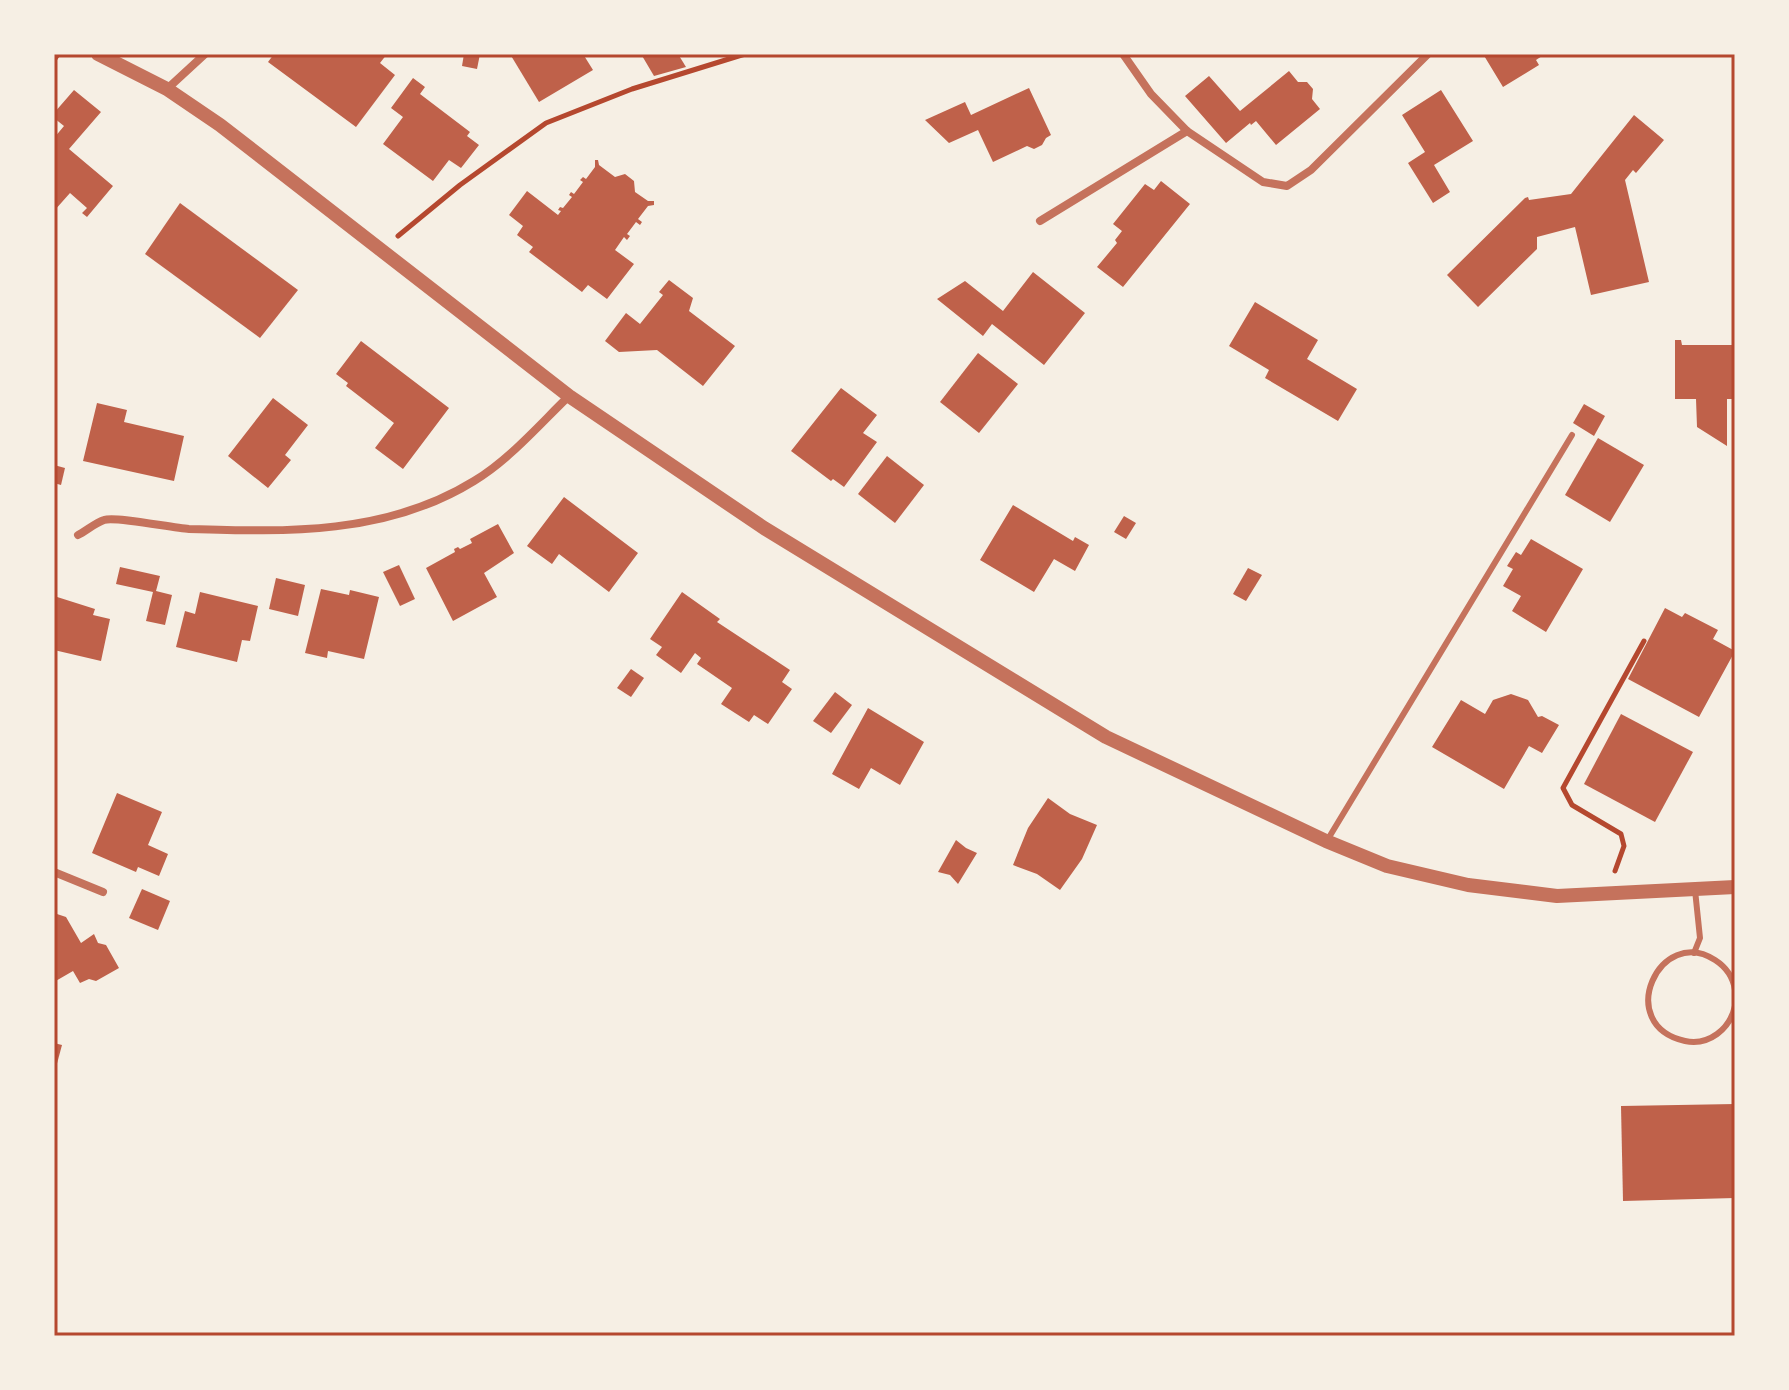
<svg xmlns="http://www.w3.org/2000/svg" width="1789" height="1390" viewBox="0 0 1789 1390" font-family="Spectral,serif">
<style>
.building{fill:#bf614a}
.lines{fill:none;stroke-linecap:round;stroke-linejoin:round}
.path{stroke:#b5482f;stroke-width:5}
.service{stroke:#c5725c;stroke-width:6}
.minor{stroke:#c5725c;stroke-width:8}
.tertiary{stroke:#c5725c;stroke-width:14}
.neatline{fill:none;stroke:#b5482f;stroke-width:3}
</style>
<rect width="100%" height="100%" fill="#f6efe4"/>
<g class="building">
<path d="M 274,54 L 387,54 L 380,63 L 395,75 L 356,127 L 268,62 Z"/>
<path d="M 464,54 L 480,54 L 477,69 L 462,66 Z"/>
<path d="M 510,54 L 583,54 L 593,70 L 539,102 Z"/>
<path d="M 641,54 L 678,54 L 686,67 L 654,76 Z"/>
<path d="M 1483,54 L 1545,54 L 1536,60 L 1539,65 L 1503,87 Z"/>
<path d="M 1289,71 L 1298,82 L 1307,82 L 1313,89 L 1312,99 L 1320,109 L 1276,145 L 1256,121 L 1251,125 L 1250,123 L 1226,143 L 1185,96 L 1209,76 L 1240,111 Z"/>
<path d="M 413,78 L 425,87 L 420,94 L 470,132 L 467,136 L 479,145 L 461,168 L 449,160 L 433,181 L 383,144 L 403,117 L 391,108 Z"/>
<path d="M 1029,88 L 1051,135 L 1046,138 L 1042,145 L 1034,149 L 1027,146 L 993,162 L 978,130 L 949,143 L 925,120 L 965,102 L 971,115 Z"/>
<path d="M 74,90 L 101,112 L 69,149 L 113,186 L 87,217 L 82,213 L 87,208 L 70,193 L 54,211 L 54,138 L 64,126 L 54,118 L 54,113 Z"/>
<path d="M 1441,90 L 1473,141 L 1434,165 L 1450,192 L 1433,203 L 1408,163 L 1425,152 L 1402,115 Z"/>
<path d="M 1634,115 L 1664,140 L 1636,173 L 1633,170 L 1625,180 L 1649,282 L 1591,295 L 1575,227 L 1537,237 L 1537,249 L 1478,307 L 1447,275 L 1525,198 L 1528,197 L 1529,200 L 1571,194 Z"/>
<path d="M 595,160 L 598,160 L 599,165 L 615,177 L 625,174 L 634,181 L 635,192 L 648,201 L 654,201 L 654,205 L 648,206 L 638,219 L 642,222 L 640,225 L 636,222 L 627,234 L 630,236 L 627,240 L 624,237 L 615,250 L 634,264 L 607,299 L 588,285 L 582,292 L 529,252 L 533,247 L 517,235 L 523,226 L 509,215 L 527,191 L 558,215 L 561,211 L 558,210 L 560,207 L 563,208 L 572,197 L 569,195 L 571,192 L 574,194 L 583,182 L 580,180 L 583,177 L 586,179 L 595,167 Z"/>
<path d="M 1161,181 L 1190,204 L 1123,287 L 1097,267 L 1117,243 L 1115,240 L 1122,231 L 1113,224 L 1145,184 L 1154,190 Z"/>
<path d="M 180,203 L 298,290 L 260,338 L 145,254 Z"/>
<path d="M 1033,272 L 1085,313 L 1044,365 L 992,324 L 983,336 L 937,299 L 965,281 L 1003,311 Z"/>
<path d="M 669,280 L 693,298 L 689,311 L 735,346 L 703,386 L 657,350 L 619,352 L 605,341 L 626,313 L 640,324 L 663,295 L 659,292 Z"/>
<path d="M 1255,302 L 1318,340 L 1307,359 L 1357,389 L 1338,421 L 1265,378 L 1269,370 L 1229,346 Z"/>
<path d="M 1675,340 L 1681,340 L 1682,345 L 1735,345 L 1735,399 L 1727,399 L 1727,446 L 1697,427 L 1696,399 L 1675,399 Z"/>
<path d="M 361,341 L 449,408 L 403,469 L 375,448 L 394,423 L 346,386 L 348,383 L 336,374 Z"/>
<path d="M 978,353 L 1018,384 L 979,433 L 940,402 Z"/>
<path d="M 841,388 L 877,415 L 863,433 L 877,442 L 844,487 L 833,479 L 831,481 L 791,451 Z"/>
<path d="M 273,398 L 308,425 L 285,455 L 291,460 L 268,488 L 228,456 Z"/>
<path d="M 97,403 L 127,410 L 124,422 L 184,436 L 174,481 L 83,461 Z"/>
<path d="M 1584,404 L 1605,416 L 1594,436 L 1573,423 Z"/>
<path d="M 1598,438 L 1644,465 L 1610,522 L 1565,495 Z"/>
<path d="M 887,456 L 924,485 L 895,523 L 858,494 Z"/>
<path d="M 54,465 L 65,468 L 61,485 L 54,483 Z"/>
<path d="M 564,497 L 638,553 L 609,592 L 559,554 L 552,564 L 527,546 Z"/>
<path d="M 1013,505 L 1073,541 L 1075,537 L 1089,545 L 1075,571 L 1054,559 L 1034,592 L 980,560 Z"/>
<path d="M 1124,516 L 1136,523 L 1126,539 L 1114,532 Z"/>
<path d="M 498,524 L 514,553 L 484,573 L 497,597 L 453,621 L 426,568 L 455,552 L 454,549 L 458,547 L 460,549 L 472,543 L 470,539 Z"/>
<path d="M 1531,539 L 1583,569 L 1546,632 L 1512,611 L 1521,596 L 1503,586 L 1513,569 L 1507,566 L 1516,552 L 1521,555 Z"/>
<path d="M 399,565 L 415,599 L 400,606 L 383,572 Z"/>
<path d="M 120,567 L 160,576 L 156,591 L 172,595 L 165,625 L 146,621 L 153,592 L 116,584 Z"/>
<path d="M 1248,568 L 1262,575 L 1246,601 L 1233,594 Z"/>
<path d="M 276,578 L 305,585 L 298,616 L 269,609 Z"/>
<path d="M 321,589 L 349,595 L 350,590 L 379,597 L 364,659 L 328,651 L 327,658 L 305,653 Z"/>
<path d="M 200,592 L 258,606 L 250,641 L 242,640 L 237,662 L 176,647 L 185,611 L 195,614 Z"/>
<path d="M 682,592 L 720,619 L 717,622 L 790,670 L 782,682 L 792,689 L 768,724 L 754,715 L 749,722 L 721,704 L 732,688 L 697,664 L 701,658 L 695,653 L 681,673 L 656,655 L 662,647 L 650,639 Z"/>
<path d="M 54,596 L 95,609 L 93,615 L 110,619 L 101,661 L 54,650 Z"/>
<path d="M 1665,608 L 1682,617 L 1685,613 L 1718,630 L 1713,639 L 1735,651 L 1699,717 L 1628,679 Z"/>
<path d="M 631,669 L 644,678 L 631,697 L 617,688 Z"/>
<path d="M 835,692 L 852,705 L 831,733 L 813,721 Z"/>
<path d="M 1511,694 L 1528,700 L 1538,717 L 1542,716 L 1559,725 L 1542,753 L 1529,746 L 1504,789 L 1432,747 L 1461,700 L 1485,714 L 1493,700 Z"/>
<path d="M 868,708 L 924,742 L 900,785 L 871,768 L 859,789 L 832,774 Z"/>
<path d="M 1621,714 L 1693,752 L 1655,822 L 1584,784 Z"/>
<path d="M 117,793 L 162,812 L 148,845 L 168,854 L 159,876 L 138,867 L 136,872 L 92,853 Z"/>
<path d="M 1048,798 L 1070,814 L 1097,825 L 1082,859 L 1060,890 L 1037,874 L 1013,865 L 1028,828 Z"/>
<path d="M 956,840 L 966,848 L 977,853 L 958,884 L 950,875 L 938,872 Z"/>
<path d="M 142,889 L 170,901 L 158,930 L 129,918 Z"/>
<path d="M 54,913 L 66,917 L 81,943 L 94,934 L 98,943 L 106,945 L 119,968 L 96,981 L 89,979 L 80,983 L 73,971 L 54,982 Z"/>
<path d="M 54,1043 L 62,1045 L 55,1071 L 54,1071 Z"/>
<path d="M 1735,1104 L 1735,1198 L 1623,1201 L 1621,1106 Z"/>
</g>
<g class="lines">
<g class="path">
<path d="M 54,60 L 58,54"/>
<path d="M 398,236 L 460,185 L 546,123 L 632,89 L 745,54"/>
<path d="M 1615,871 L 1624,846 L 1621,834 L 1572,805 L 1563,788 L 1644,641"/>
</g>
<g class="service">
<path d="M 1328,839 L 1572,435"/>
<path d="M 1694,953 L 1700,938 L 1695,890"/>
<path d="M 1735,990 C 1733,977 1726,967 1715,960 C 1660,924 1613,1025 1685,1041 C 1709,1046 1730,1029 1735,1006"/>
</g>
<g class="minor">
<path d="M 1123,54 L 1151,94 L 1187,131 L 1263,182 L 1287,186 L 1311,170 L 1428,54"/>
<path d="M 167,89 L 205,54"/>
<path d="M 1040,221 L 1187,131"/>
<path d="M 78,535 C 86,531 95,523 104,520 C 115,516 172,528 189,529 C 287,532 387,535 474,481 C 510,459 539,425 569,396"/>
<path d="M 54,872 L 103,892"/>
</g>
<path class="tertiary" d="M 98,54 L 167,89 L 220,125 L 569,396 L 764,528 L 1106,737 L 1326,841 L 1387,866 L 1468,885 L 1557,896 L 1735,887"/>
</g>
<rect width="1789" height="1390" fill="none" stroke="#f6efe4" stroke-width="112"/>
<rect x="56" y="56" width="1677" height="1278" class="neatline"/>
</svg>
